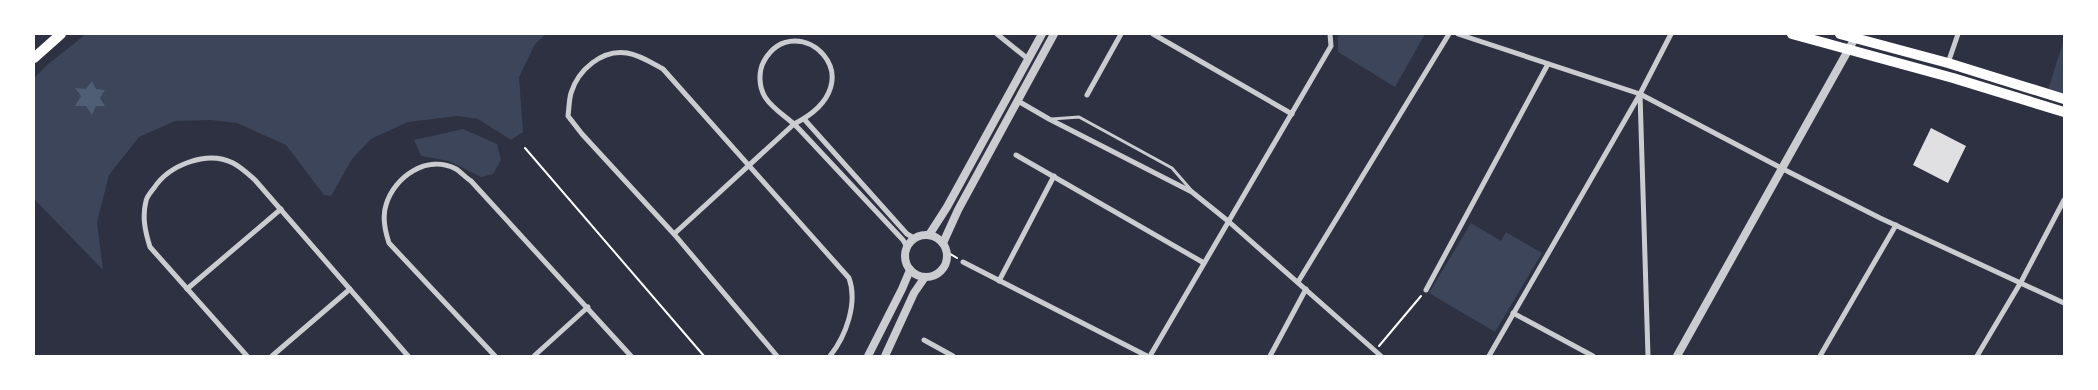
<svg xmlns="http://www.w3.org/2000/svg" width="2098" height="390" viewBox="0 0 2098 390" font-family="'Titillium Web',sans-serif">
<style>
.green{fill:#3c4559}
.water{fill:#4f5d75}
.building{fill:#e0e0e3}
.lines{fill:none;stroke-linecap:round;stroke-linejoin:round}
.path{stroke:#fff;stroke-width:2}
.service{stroke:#caccd0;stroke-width:3}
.minor{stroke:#caccd0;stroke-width:5}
.tertiary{stroke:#caccd0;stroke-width:8}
.primary{stroke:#fff;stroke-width:10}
</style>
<rect width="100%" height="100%" fill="#2d3142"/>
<g class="green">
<path d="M 86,34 L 546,34 L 535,44 L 519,77 L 523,132 L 511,140 L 478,119 L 458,116 L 408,122 L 371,139 L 352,159 L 331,196 L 324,195 L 286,145 L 237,123 L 211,120 L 175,121 L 139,137 L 109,175 L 97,222 L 103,270 L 34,199 L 34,78 L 47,65 Z"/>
<path d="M 1338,34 L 1425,34 L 1395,87 L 1338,52 Z"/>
<path d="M 2064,39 L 2064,95 L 2048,90 Z"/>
<path d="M 463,129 L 497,144 L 501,160 L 493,174 L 481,177 L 449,161 L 421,156 L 414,140 Z"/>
<path d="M 1471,223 L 1501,241 L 1506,232 L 1542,253 L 1495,332 L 1429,293 Z"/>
</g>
<path class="water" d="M 92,81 L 96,89 L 105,90 L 100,98 L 105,106 L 96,106 L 92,115 L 86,106 L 75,106 L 81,96 L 75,88 L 86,89 Z"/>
<path class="building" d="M 1931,128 L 1966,146 L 1948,183 L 1913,165 Z"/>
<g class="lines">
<g class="path">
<path d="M 525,148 L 704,356"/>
<path d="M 947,252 L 957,258"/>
<path d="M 1379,346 L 1421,296"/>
</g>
<path class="service" d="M 1052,119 L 1079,117 L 1172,168 L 1192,191"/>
<g class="minor">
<path d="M 997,34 L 1028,59"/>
<path d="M 1153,34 L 1292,114"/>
<path d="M 1458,34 L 1640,94 L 1783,169 L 1880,218 L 2064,303"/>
<path d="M 1948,63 L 1958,34"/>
<path d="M 1640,94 L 1648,356"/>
<path d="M 1087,95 L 1121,34"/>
<path d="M 1018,101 L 1049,119 L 1192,192 L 1228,221 L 1381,356"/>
<path d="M 804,119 L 907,234 L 914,238"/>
<path d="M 1016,155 L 1204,263"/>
<path d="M 674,234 L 794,124 C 881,80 796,5 764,61 C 758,72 759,87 765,97 C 773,110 789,118 799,129 L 903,240 L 907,247"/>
<path d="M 963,262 L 1147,356"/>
<path d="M 999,281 L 1054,176"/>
<path d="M 1298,282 L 1449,34"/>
<path d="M 187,289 L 281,209"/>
<path d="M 1426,290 L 1548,64"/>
<path d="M 1513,313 L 1593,356"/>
<path d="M 924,340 L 953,356"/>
<path d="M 247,356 L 150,247 C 145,231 142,217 146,201 C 147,196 151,192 154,188 C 169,165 207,150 233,163 C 241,167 248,174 255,180 L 408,356"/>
<path d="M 272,356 L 350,289"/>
<path d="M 495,356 L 389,243 C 385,231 382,217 386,205 C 394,177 427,154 456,169 C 461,172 466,178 471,181 L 631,356"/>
<path d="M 534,356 L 588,307"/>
<path d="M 777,356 L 674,234 L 582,134 L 568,116 C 569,109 569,100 571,93 C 578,70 602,49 627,53 C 640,55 652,63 663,69 L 849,278 C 858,303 846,336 830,356"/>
<path d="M 1150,356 L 1331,46 L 1330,34"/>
<path d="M 1270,356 L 1306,289"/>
<path d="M 1489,356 L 1640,94 L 1671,34"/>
<path d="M 1820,356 L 1896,225"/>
<path d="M 1977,356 L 2021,282 L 2064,200"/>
</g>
<g class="tertiary">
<circle cx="926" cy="256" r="21"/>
<path d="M 929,235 L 947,207 L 1042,34"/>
<path d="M 943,243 L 958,210 L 1054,34"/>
<path d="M 868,356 L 902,289 L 910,270"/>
<path d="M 885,356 L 914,293 L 925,277"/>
<path d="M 1677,356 L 1855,38"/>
</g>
<g class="primary">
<path d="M 1792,34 L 1953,78 L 2064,112"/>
<path d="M 1840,34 L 1948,63 L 2064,99"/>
<path d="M 34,58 L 61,34"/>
</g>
</g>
<rect width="2098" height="390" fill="none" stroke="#ffffff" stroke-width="70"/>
</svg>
